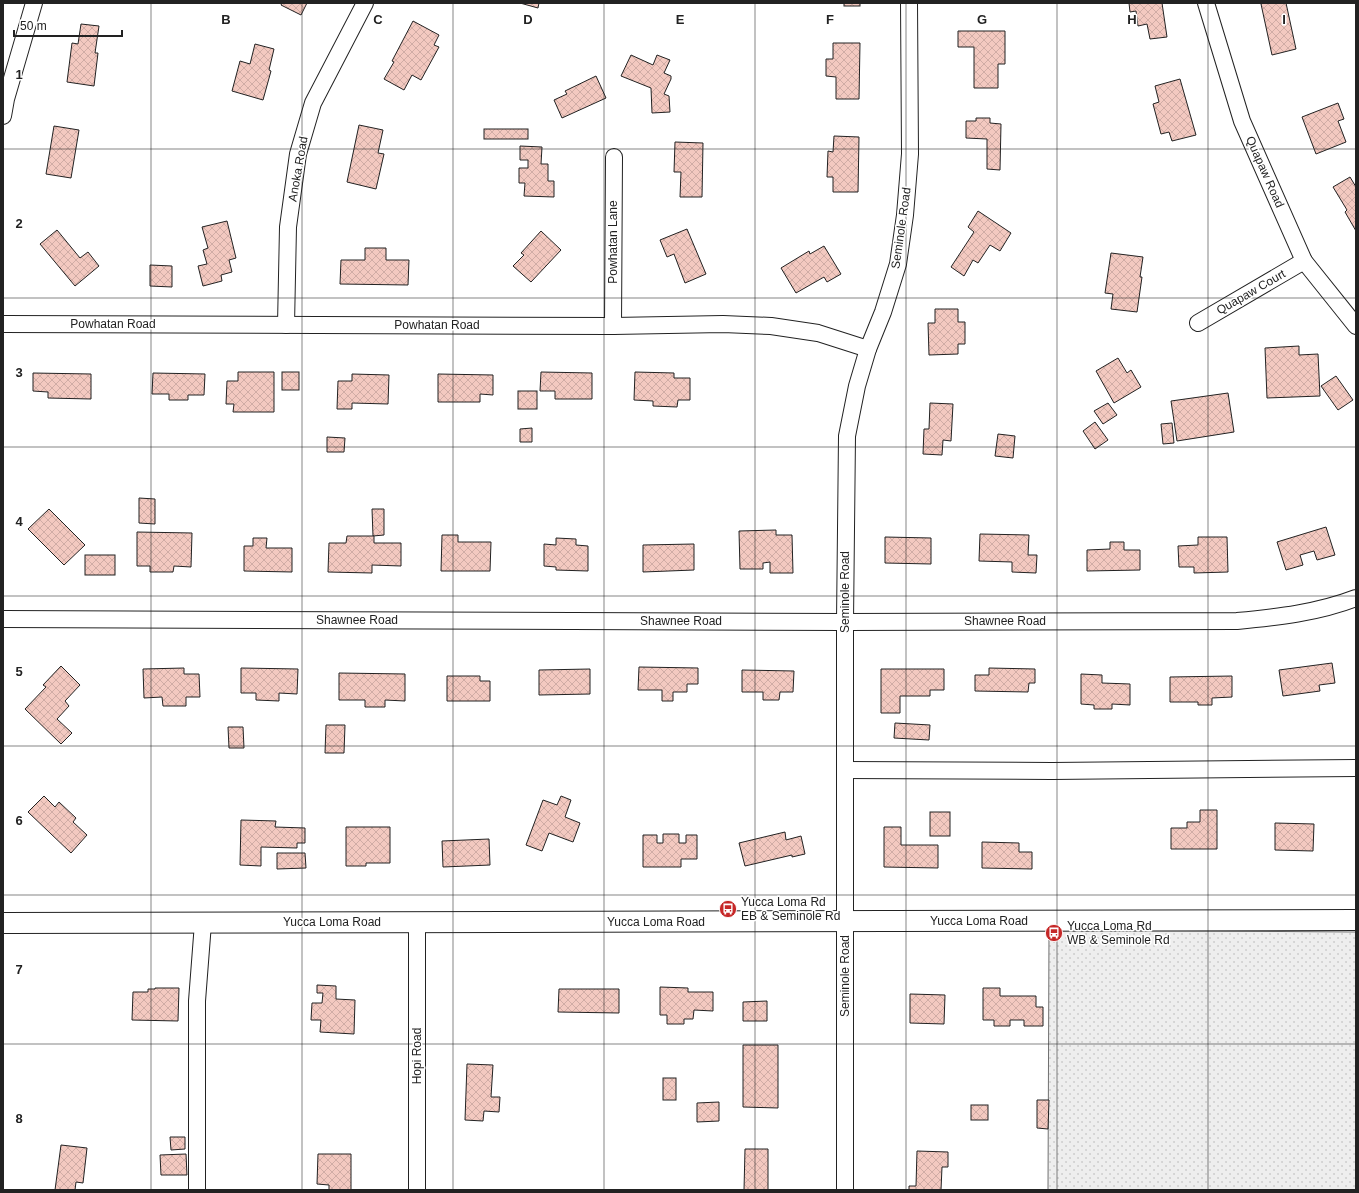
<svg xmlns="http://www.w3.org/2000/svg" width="1359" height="1193" viewBox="0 0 1359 1193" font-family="Arial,sans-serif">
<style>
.grass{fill:url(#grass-dots);stroke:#6f6f6f}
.building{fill:url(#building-cross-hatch);stroke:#222}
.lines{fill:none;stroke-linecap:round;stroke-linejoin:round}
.minor-casing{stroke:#222;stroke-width:18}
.major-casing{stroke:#222;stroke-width:22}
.minor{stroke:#fff;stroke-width:16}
.major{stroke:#fff;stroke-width:20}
.grid{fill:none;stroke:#222;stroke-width:1;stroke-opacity:0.55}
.labels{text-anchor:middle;stroke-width:3;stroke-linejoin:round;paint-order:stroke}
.street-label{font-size:12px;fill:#222;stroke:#fff}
.poi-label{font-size:12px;fill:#222;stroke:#fff;text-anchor:start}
.grid-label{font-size:13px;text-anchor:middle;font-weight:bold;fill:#222;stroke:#fff;stroke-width:3;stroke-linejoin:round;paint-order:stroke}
</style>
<defs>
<pattern id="grass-dots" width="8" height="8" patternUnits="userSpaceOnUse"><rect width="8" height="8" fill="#eee"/><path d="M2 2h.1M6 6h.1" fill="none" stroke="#ccc" stroke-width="1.8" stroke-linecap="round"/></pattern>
<pattern id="building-cross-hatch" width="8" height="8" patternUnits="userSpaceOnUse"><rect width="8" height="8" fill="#f3c9c0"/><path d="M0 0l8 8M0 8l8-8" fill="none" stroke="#d0aca5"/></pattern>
</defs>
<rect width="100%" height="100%" fill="#fff"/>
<path class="grass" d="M 1049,930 L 1356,932 L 1356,1190 L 1048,1190 Z"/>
<g class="building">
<path d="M 282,3 L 307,3 L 301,15 L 281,5 Z"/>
<path d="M 520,3 L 539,3 L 538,8 Z"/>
<rect x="844" y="3" width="16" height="3"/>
<path d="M 1129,3 L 1162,3 L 1167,37 L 1150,39 L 1147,24 L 1138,26 L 1136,11 L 1130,12 Z"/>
<path d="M 1264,3 L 1286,3 L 1296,49 L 1272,55 L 1261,4 Z"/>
<path d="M 413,21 L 439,35 L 434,45 L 439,47 L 421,80 L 412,75 L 404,90 L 384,79 L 394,62 L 392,61 Z"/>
<path d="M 81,24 L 99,26 L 95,53 L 98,53 L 94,86 L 67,82 L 72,43 L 78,44 Z"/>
<path d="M 958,31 L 1005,31 L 1005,64 L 998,64 L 998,88 L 974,88 L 974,47 L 958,47 Z"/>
<path d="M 833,43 L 860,43 L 859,99 L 836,99 L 836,77 L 826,76 L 826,59 L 833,59 Z"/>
<path d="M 255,44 L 274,49 L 269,70 L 271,71 L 263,100 L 232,91 L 240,61 L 250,64 Z"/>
<path d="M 631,55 L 653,65 L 657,55 L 670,60 L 664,73 L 671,76 L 671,79 L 664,94 L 669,96 L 670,112 L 652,113 L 651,88 L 621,76 Z"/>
<path d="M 596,76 L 606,98 L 562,118 L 554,100 L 567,94 L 565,91 Z"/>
<path d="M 1180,79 L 1196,135 L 1172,141 L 1169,132 L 1161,134 L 1153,104 L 1159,102 L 1155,86 Z"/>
<path d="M 1338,103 L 1344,119 L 1338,121 L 1346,142 L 1316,154 L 1302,117 Z"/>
<path d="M 976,118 L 990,118 L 990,123 L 1001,124 L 1000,170 L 987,169 L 987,139 L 966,138 L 966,121 L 976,121 Z"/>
<path d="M 359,125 L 383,130 L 378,153 L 384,154 L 376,189 L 347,182 Z"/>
<path d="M 54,126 L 79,130 L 71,178 L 46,174 Z"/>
<rect x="484" y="129" width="44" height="10"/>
<path d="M 834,136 L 859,137 L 858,192 L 833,192 L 833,177 L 827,177 L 828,151 L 833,152 Z"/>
<path d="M 675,142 L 703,143 L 702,197 L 680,197 L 681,172 L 674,172 Z"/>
<path d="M 520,146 L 542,147 L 541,164 L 548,164 L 548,181 L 554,181 L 554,197 L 524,196 L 525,183 L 519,183 L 519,168 L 528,168 L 528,160 L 520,160 Z"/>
<path d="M 1350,177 L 1356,187 L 1356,231 L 1345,212 L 1347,210 L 1333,187 Z"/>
<path d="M 978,211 L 1011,233 L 1000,251 L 990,245 L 978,263 L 973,260 L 964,276 L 951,267 L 974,232 L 968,227 Z"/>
<path d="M 227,221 L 236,258 L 229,260 L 232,272 L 221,275 L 222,281 L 203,286 L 198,266 L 207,264 L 203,250 L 208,248 L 202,227 Z"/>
<path d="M 687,229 L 706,274 L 685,283 L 674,254 L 667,257 L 660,240 Z"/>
<path d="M 57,230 L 80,258 L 88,252 L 99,266 L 75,286 L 40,244 Z"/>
<path d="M 541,231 L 561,250 L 531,282 L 513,266 L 524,255 L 521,253 Z"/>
<path d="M 824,246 L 841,274 L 827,282 L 824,277 L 796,293 L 781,268 L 809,251 L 810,254 Z"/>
<path d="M 365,248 L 386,248 L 386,260 L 409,260 L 408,285 L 340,284 L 341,260 L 365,260 Z"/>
<path d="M 1111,253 L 1143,257 L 1140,277 L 1142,277 L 1137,312 L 1111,309 L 1113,294 L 1105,293 Z"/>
<path d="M 150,265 L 172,266 L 172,287 L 150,286 Z"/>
<path d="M 935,309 L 958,309 L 958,322 L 965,322 L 965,344 L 958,344 L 958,354 L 929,355 L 928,323 L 935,323 Z"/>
<path d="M 1299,346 L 1299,355 L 1318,354 L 1320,396 L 1267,398 L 1265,348 Z"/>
<path d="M 1118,358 L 1127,373 L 1131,370 L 1141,387 L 1114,403 L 1096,371 Z"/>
<path d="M 238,372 L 274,372 L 274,412 L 233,412 L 234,404 L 226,404 L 227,381 L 238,381 Z"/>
<rect x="282" y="372" width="17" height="18"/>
<path d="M 541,372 L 592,373 L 592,399 L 555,399 L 555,391 L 540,391 Z"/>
<path d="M 635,372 L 674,373 L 674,378 L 690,378 L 690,400 L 678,400 L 677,407 L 653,406 L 653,401 L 634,400 Z"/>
<path d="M 33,373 L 91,374 L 91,399 L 48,398 L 48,392 L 33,391 Z"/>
<path d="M 153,373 L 205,374 L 204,395 L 188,395 L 188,400 L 169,400 L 169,394 L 152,394 Z"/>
<path d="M 352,374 L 389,375 L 388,404 L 352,403 L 352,409 L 337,409 L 338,381 L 352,381 Z"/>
<path d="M 438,374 L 493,375 L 493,395 L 480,394 L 480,402 L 438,402 Z"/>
<path d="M 1336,376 L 1353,400 L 1338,410 L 1321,386 Z"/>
<rect x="518" y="391" width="19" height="18"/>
<path d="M 1228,393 L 1234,432 L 1177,441 L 1171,401 Z"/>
<path d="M 930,403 L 953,404 L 951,441 L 943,440 L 942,455 L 923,454 L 924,429 L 929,429 Z"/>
<path d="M 1108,403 L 1117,415 L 1103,424 L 1094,411 Z"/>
<path d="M 1095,422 L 1108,440 L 1095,449 L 1083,431 Z"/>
<path d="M 1172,423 L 1174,443 L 1163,444 L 1161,424 Z"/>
<path d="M 532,428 L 532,442 L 520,442 L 520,429 Z"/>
<path d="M 998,434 L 1015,436 L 1013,458 L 995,456 Z"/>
<path d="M 327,437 L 345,438 L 344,452 L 327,452 Z"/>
<path d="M 139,498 L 155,499 L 155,524 L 139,523 Z"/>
<path d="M 49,509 L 85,545 L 64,565 L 28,529 Z"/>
<path d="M 372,509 L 384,509 L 384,535 L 373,536 Z"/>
<path d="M 1326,527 L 1335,555 L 1317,560 L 1314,551 L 1300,555 L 1303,565 L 1286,570 L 1277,542 Z"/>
<path d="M 776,530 L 776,535 L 792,535 L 793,573 L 770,573 L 770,562 L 763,563 L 763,569 L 740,569 L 739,531 Z"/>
<path d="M 137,532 L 192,533 L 191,567 L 174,566 L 173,572 L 150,572 L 150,566 L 137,566 Z"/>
<path d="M 980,534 L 1029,535 L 1028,555 L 1037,555 L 1036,573 L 1012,572 L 1012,562 L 979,561 Z"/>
<path d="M 442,535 L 458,535 L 458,542 L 491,542 L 490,571 L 441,571 Z"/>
<path d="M 347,536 L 374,536 L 374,543 L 401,543 L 401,566 L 372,565 L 372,573 L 328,572 L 329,543 L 346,543 Z"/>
<path d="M 885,537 L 931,538 L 931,564 L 885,563 Z"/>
<path d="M 1198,537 L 1227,537 L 1228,572 L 1194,573 L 1194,567 L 1179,567 L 1178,546 L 1198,545 Z"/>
<path d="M 253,538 L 267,538 L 266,548 L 292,548 L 292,572 L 244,571 L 244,546 L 253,546 Z"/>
<path d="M 556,538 L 576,539 L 576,545 L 588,546 L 588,571 L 556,570 L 556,567 L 544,566 L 544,544 L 556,545 Z"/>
<path d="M 1110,542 L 1124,542 L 1124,550 L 1140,550 L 1140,570 L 1087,571 L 1087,550 L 1110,549 Z"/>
<path d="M 694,544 L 694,570 L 643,572 L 643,545 Z"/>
<rect x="85" y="555" width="30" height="20"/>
<path d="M 1332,663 L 1335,683 L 1319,685 L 1320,691 L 1283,696 L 1279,670 Z"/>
<path d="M 61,666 L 80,685 L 65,701 L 69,706 L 57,719 L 72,733 L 61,744 L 25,709 L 46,687 L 43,685 Z"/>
<path d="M 639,667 L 698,668 L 698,684 L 687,684 L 687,692 L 673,692 L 673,701 L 662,701 L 662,690 L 638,690 Z"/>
<path d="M 184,668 L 184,674 L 199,674 L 200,697 L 186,697 L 186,706 L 163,706 L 162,697 L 144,698 L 143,669 Z"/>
<path d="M 241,668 L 298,669 L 297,694 L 279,693 L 279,701 L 256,700 L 256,693 L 241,693 Z"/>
<path d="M 989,668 L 1035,669 L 1035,683 L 1029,683 L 1028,692 L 975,691 L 975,675 L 989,675 Z"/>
<path d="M 590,669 L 590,694 L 539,695 L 539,670 Z"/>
<path d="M 881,669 L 944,669 L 944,690 L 930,690 L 930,696 L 900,696 L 900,713 L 881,713 Z"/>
<path d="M 742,670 L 794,671 L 793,692 L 780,692 L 779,700 L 763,700 L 763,692 L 742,692 Z"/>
<path d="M 339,673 L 405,674 L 405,701 L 385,700 L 385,707 L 365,707 L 365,700 L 339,700 Z"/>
<path d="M 1081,674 L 1102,675 L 1102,683 L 1130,684 L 1130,705 L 1112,704 L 1112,709 L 1094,709 L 1094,705 L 1081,704 Z"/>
<path d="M 447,676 L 480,676 L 480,681 L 490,681 L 490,701 L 447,701 Z"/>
<path d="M 1232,676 L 1232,697 L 1212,698 L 1212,705 L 1198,705 L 1198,702 L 1170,702 L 1170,677 Z"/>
<path d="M 895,723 L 930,725 L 929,740 L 894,738 Z"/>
<path d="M 326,725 L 345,725 L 344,753 L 325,753 Z"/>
<path d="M 228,727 L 243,727 L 244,748 L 229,748 Z"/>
<path d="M 44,796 L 55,807 L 59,802 L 76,818 L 73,822 L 87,835 L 71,853 L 28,812 Z"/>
<path d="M 561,796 L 571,800 L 565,817 L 580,823 L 573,842 L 549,833 L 542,851 L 526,845 L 543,800 L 557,805 Z"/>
<path d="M 1200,810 L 1217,810 L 1217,849 L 1171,849 L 1171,828 L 1187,828 L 1187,822 L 1200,822 Z"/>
<rect x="930" y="812" width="20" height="24"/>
<path d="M 241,820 L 276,821 L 275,827 L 305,828 L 305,843 L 297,843 L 297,848 L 261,847 L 261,866 L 240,865 Z"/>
<path d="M 1275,823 L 1314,824 L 1313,851 L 1275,850 Z"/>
<path d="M 346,827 L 390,827 L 390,863 L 366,863 L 366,866 L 346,866 Z"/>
<path d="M 884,827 L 901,827 L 901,845 L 938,845 L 938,868 L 884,867 Z"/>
<path d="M 785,832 L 786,840 L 801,836 L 805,854 L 792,857 L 792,855 L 745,866 L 739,843 Z"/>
<path d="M 663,834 L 679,834 L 679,843 L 686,843 L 686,835 L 697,835 L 697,859 L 681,859 L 681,867 L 643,867 L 643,835 L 657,835 L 657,843 L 663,843 Z"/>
<path d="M 489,839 L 490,865 L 443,867 L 442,841 Z"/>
<path d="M 982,842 L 1019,843 L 1019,852 L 1032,852 L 1032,869 L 982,868 Z"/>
<path d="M 277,853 L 305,853 L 306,868 L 277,869 Z"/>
<path d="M 317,985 L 336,986 L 336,999 L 355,1000 L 354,1034 L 320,1032 L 321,1020 L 311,1020 L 312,1003 L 322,1003 L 323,993 L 317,993 Z"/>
<path d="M 660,987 L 688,988 L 688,992 L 713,992 L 713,1011 L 694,1010 L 693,1019 L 684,1019 L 684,1024 L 667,1024 L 667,1015 L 660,1015 Z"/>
<path d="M 155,988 L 179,988 L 178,1021 L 132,1020 L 133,992 L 148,992 L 148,989 L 155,989 Z"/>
<path d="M 983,988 L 1000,988 L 1000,996 L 1036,996 L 1036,1007 L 1043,1007 L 1043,1026 L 1024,1026 L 1024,1020 L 1010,1020 L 1010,1026 L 994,1026 L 994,1020 L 983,1020 Z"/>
<path d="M 559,989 L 619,989 L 619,1013 L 558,1012 Z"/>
<path d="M 910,994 L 945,995 L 944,1024 L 910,1023 Z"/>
<path d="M 767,1001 L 767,1021 L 743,1021 L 743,1002 Z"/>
<path d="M 743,1045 L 778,1045 L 778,1108 L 743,1107 Z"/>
<path d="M 467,1064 L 493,1065 L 491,1097 L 500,1097 L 499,1112 L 484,1111 L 483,1121 L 465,1120 Z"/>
<rect x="663" y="1078" width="13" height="22"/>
<path d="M 1037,1100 L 1049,1100 L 1048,1129 L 1037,1128 Z"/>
<path d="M 719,1102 L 719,1121 L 697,1122 L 697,1103 Z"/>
<rect x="971" y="1105" width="17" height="15"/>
<path d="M 170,1137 L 185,1137 L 185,1149 L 171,1150 Z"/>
<path d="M 61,1145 L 87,1148 L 83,1183 L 76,1182 L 75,1190 L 55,1190 Z"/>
<path d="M 745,1149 L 768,1149 L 768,1190 L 744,1190 Z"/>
<path d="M 917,1151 L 948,1152 L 948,1167 L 942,1167 L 941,1190 L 909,1190 L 909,1186 L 916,1186 Z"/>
<path d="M 186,1154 L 187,1175 L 161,1175 L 160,1155 Z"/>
<path d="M 318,1154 L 351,1154 L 351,1190 L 329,1190 L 329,1185 L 317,1184 Z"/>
</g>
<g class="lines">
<defs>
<g id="minor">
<path d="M 1206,3 L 1242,121 L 1304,261 L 1356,326"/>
<path d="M 3,116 L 6,99 L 34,3"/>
<path d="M 1198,323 L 1304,261"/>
<path d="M 3,324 L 613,326 L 723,324 L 771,326 L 818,333 L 868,349"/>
<path d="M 286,325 L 288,227 L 298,154 L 313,103 L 365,3"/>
<path d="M 613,326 L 614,157"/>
<path d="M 3,619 L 845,622 L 1237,621 C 1278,617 1317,613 1356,598"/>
<path d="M 845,770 L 1052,771 L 1356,768"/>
<path d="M 417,922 L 417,1190"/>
<path d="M 197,1190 L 197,1001 L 203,923"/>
<path d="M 845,1190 L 845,622 L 847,436 L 857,386 L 868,349 L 883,312 L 898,264 L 905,215 L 910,154 L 909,3"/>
</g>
<path id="major" d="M 3,923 L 1356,920"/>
</defs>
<use href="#minor" class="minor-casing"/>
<use href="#major" class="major-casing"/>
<use href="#minor" class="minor"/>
<use href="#major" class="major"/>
</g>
<path class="grid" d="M 151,3 L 151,1190M 302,3 L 302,1190M 453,3 L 453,1190M 604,3 L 604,1190M 755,3 L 755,1190M 906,3 L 906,1190M 1057,3 L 1057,1190M 1208,3 L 1208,1190M 3,149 L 1356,149M 3,298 L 1356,298M 3,447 L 1356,447M 3,596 L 1356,596M 3,746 L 1356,746M 3,895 L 1356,895M 3,1044 L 1356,1044"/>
<defs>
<symbol id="bus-disc" viewBox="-11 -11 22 22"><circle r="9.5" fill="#c62828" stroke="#fff"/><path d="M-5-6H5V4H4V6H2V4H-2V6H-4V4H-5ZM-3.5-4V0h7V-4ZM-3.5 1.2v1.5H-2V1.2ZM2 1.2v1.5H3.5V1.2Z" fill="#fff"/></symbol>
</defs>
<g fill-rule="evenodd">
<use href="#bus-disc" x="718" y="899" width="20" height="20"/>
<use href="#bus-disc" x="1044" y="923" width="20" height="20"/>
</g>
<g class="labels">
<g class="street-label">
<text transform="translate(298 169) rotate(-80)" y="4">Anoka Road</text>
<text transform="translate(1265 172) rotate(66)" y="4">Quapaw Road</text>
<text transform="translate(901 228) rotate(-82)" y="4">Seminole Road</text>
<text transform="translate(613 242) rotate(-90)" y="4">Powhatan Lane</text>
<text transform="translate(1251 292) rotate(-30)" y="4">Quapaw Court</text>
<text x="113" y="328">Powhatan Road</text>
<text x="437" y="329">Powhatan Road</text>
<text transform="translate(845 592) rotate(-90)" y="4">Seminole Road</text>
<text x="357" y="624">Shawnee Road</text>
<text x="681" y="625">Shawnee Road</text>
<text x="1005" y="625">Shawnee Road</text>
<text x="979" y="925">Yucca Loma Road</text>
<text x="332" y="926">Yucca Loma Road</text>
<text x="656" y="926">Yucca Loma Road</text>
<text transform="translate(845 976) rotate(-90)" y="4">Seminole Road</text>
<text transform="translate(417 1056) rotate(-90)" y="4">Hopi Road</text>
</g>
<g class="poi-label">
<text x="741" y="906">Yucca Loma Rd<tspan x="741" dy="14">EB &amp; Seminole Rd</tspan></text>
<text x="1067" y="930">Yucca Loma Rd<tspan x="1067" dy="14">WB &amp; Seminole Rd</tspan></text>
</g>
</g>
<g class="grid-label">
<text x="226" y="24">B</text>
<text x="378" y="24">C</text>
<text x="528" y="24">D</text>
<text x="680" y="24">E</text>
<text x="830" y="24">F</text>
<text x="982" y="24">G</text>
<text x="1132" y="24">H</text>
<text x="1284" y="24">I</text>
<text x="19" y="79">1</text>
<text x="19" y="228">2</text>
<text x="19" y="377">3</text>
<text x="19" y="526">4</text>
<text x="19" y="676">5</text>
<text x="19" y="825">6</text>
<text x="19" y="974">7</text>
<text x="19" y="1123">8</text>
</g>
<rect width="1359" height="1193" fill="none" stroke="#222222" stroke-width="8"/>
<path d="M14 30v6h108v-6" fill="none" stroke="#222222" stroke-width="2"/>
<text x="20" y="30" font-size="12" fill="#222222" stroke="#ffffff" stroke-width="3" paint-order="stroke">50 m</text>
</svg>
